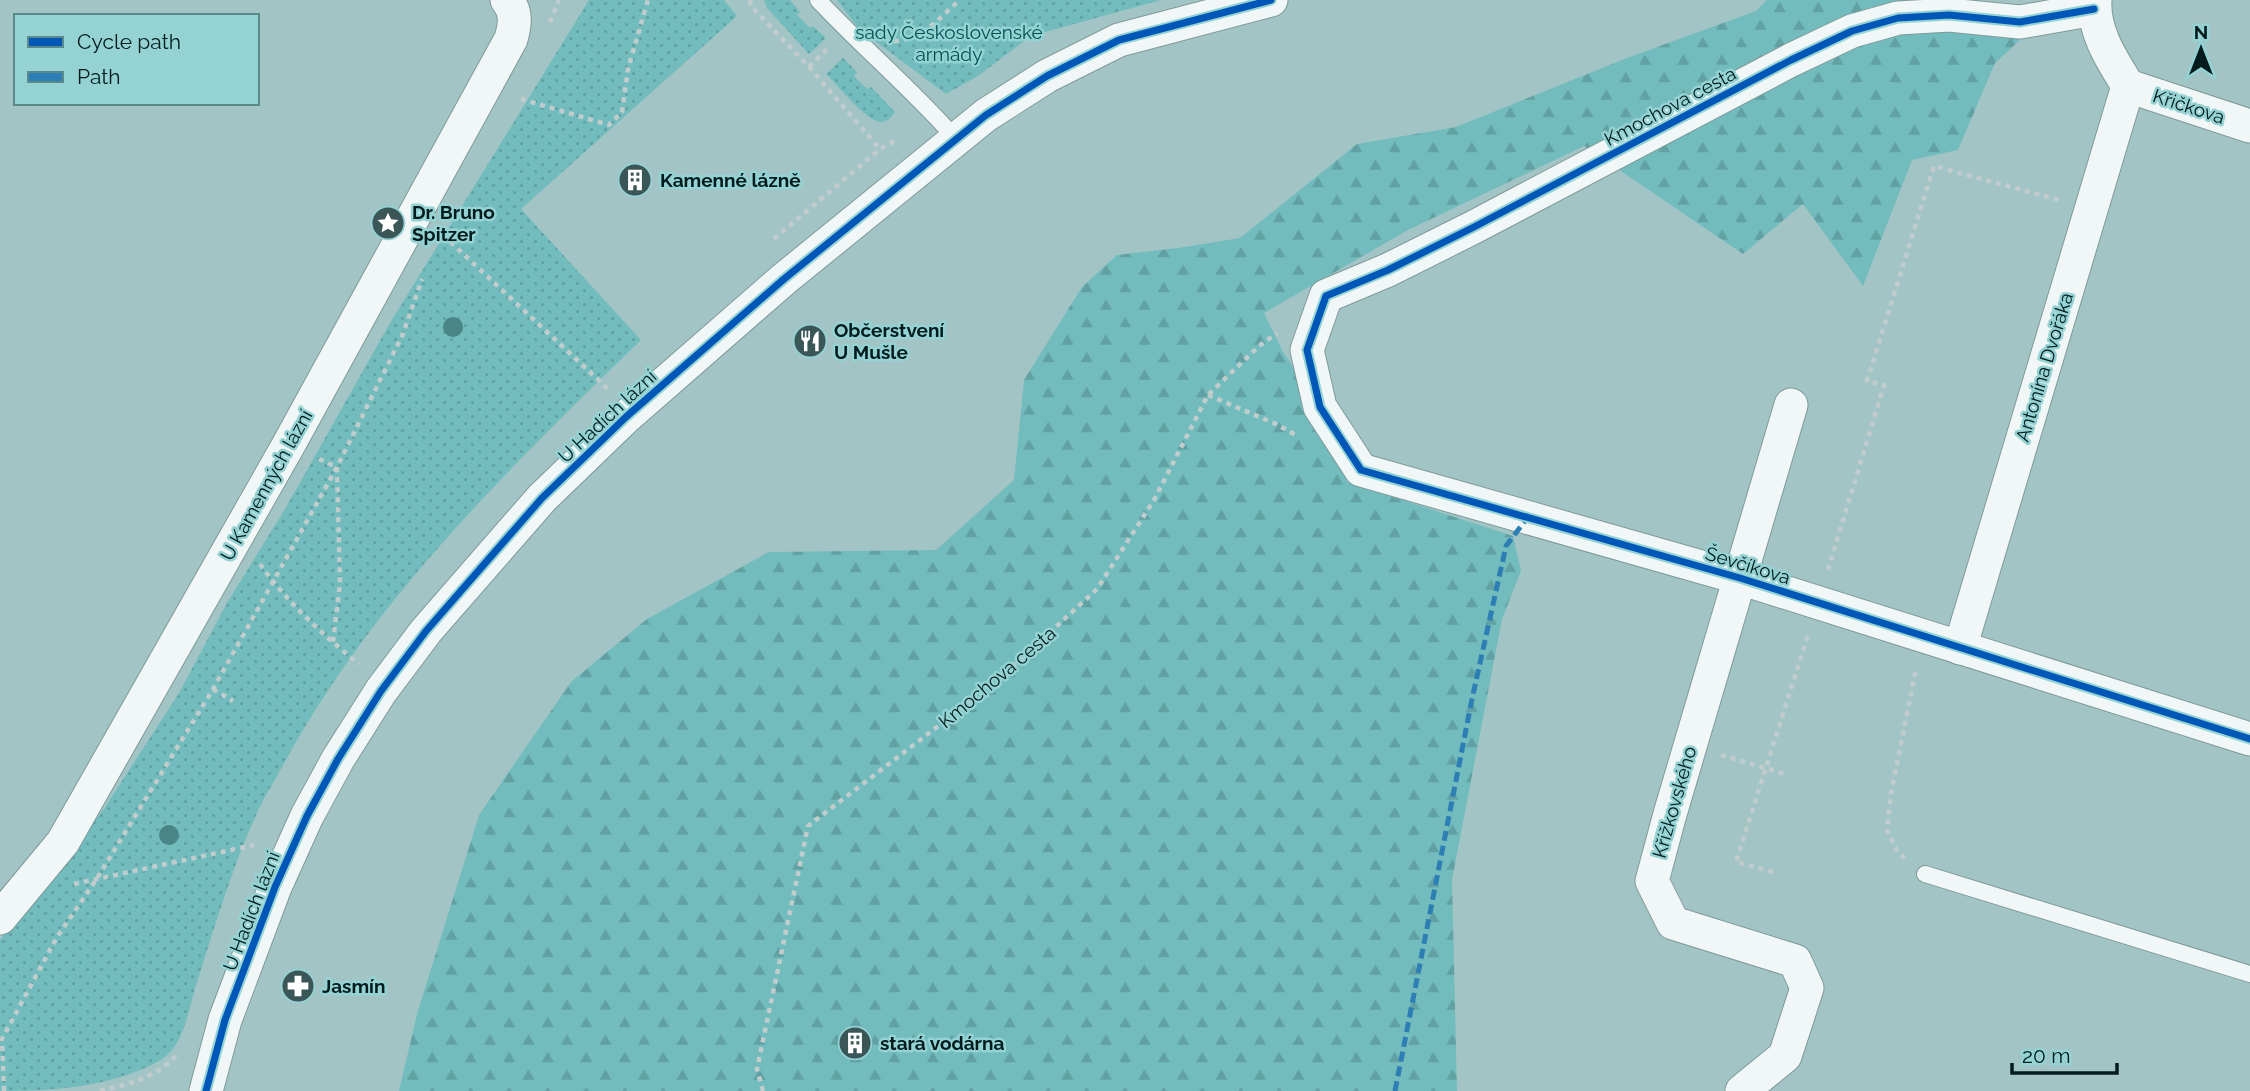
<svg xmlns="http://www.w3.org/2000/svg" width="2250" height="1091" viewBox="0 0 2250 1091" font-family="Raleway,sans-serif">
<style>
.forest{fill:url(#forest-firs)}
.park{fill:url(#park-dots)}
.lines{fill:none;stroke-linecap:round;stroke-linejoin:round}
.service-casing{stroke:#7f9a9b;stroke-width:18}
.minor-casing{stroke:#7f9a9b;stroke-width:35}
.path{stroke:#c1cccd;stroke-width:4.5;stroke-dasharray:5 5;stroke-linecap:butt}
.service{stroke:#f1f6f6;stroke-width:16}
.minor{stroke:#f1f6f6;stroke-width:33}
.quiet{stroke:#2d7eb4;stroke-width:5;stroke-dasharray:10 5;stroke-linecap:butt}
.cycleway-casing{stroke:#94d2d4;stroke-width:11}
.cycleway{stroke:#0057b8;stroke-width:7}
.tree{fill:#498486}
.labels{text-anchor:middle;stroke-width:5;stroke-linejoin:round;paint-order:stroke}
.park-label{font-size:19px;fill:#005052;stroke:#94d2d4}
.street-label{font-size:19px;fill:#021b1c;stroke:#94d2d4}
.poi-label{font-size:19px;font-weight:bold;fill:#021b1c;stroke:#94d2d4;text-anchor:start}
</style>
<defs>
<pattern id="forest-firs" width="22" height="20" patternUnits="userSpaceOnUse" patternTransform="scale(1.75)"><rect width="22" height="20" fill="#72bcbe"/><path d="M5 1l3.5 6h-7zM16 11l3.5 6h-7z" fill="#61a1a3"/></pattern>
<pattern id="park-dots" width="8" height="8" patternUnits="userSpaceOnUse" patternTransform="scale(1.75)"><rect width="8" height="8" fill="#72bcbe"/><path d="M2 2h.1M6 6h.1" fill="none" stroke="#61a1a3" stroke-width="1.8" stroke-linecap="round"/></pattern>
</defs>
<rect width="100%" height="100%" fill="#a3c4c5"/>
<path class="forest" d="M 1767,0 L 1902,0 L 1917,30 L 2030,31 L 1995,63 L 1958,150 L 1912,160 L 1863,286 L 1803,204 L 1743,254 L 1584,146 L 1408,230 L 1264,313 L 1283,352 L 1320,407 L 1347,482 L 1513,536 L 1521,571 L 1502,619 L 1452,880 L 1457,1091 L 399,1091 L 417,1014 L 479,815 L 571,682 L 647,619 L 769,552 L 936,550 L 1014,480 L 1024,380 L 1082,287 L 1117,255 L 1178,248 L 1240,238 L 1357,144 L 1456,127 L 1627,58 L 1756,11 Z"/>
<g class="park">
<path d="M 589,0 L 724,0 L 737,16 L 521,209 L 641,340 C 508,469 371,602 282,767 C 274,782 264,797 257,813 C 232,867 215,926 197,982 C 190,1003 186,1034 171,1051 C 165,1059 153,1064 145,1068 C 99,1088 50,1091 0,1091 L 0,940 L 104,809 L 179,693 L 227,603 L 285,509 L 390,323 Z"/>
<path d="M 764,0 L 790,0 L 800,12 L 797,15 L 810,28 L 813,26 L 826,38 L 809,54 L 767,8 Z"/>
<path d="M 837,0 L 1161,0 L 1031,36 L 978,76 L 946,94 L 859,29 Z"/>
<path d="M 843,58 L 857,72 L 854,76 L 867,89 L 871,87 L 895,112 C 892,117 888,121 882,122 C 867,123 837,84 826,74 Z"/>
</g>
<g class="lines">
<defs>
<g id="service">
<path d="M 818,0 C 863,48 913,90 956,139"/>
<path d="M 1925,874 L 2250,974"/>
</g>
<g id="minor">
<path d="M 2095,0 C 2093,32 2112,60 2128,86"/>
<path d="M 2094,9 L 2020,22 L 1949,15 L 1898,18 L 1852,31 L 1791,60 L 1474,227 L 1388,270 L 1326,296 L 1307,350 L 1320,407 L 1361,470 L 1740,578 L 2250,739"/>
<path d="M 2128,86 L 2250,126"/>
<path d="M 1960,648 L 2128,86"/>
<path d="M 0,918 L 63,842 L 289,444 L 511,39 C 515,25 517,12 507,0"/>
<path d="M 206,1091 L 225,1020 L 275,887 L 307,816 L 338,759 L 381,691 L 426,631 L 542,498 L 627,416 L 784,279 L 986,115 L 1047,76 L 1119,40 L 1271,0"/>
<path d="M 1742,1091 L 1785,1056 L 1807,988 L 1795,961 L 1673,923 L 1652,881 L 1670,814 L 1791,405"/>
</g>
</defs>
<use href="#service" class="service-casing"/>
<use href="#minor" class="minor-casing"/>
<g class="path">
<path d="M 750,0 L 751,6 L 809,67 L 880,149"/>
<path d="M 550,22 L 559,0"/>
<path d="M 894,41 C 921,41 940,17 960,0"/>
<path d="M 809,67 L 828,48"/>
<path d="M 521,99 L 609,125 L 622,112 L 628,69 L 648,0"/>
<path d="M 443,235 L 606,387 L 605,389"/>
<path d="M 774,239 L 880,149 L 898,139"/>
<path d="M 1208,395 L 1276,424 L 1296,435"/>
<path d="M 319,459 L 337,467 L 340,584 L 333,642"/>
<path d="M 260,564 C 287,602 323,635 359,664"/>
<path d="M 1828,570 L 1884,385 L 1867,381 L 1934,166 L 2059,200"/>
<path d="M 213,689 L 233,701"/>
<path d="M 1721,755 L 1785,774"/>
<path d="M 1905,858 L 1898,853 L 1887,830 L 1891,793 L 1916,669"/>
<path d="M 1773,872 L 1736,862 L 1808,635"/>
<path d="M 74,884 L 254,845"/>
<path d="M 4,1091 L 2,1039 L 57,937 L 96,880 L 213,689 L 273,582 L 337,467 L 403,334 L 422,279"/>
<path d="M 100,1091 C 130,1084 159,1077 179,1052"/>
<path d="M 763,1091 L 757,1069 L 808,826 L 950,717 L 1021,659 L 1097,589 L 1154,500 L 1208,395 L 1259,346 L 1277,333"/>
</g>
<use href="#service" class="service"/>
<use href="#minor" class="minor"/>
<path class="quiet" d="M 1395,1091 L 1472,699 L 1506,546 L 1528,517"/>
<defs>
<g id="cycleway">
<path d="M 2094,9 L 2020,22 L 1949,15 L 1898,18 L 1852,31 L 1791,60 L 1474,227 L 1388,270 L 1326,296 L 1307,350 L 1320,407 L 1361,470 L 1740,578 L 2250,739"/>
<path d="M 206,1091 L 225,1020 L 275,887 L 307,816 L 338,759 L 381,691 L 426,631 L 542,498 L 627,416 L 784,279 L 986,115 L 1047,76 L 1119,40 L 1271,0"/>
</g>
</defs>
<use href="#cycleway" class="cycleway-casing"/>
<use href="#cycleway" class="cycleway"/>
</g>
<g class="tree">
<circle cx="453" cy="327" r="10"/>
<circle cx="169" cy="835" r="10"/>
</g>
<defs>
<symbol id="building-disc" viewBox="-11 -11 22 22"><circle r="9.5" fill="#3a5657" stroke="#94d2d4"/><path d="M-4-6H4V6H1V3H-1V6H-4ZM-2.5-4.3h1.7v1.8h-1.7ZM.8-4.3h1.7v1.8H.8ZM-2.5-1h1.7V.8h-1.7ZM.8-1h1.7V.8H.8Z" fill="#fff"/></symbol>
<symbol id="sight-disc" viewBox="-11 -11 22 22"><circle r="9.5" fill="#3a5657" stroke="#94d2d4"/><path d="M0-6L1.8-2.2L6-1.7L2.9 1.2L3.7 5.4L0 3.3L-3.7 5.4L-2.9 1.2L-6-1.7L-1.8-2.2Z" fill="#fff"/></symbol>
<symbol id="restaurant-disc" viewBox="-11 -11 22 22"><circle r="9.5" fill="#3a5657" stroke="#94d2d4"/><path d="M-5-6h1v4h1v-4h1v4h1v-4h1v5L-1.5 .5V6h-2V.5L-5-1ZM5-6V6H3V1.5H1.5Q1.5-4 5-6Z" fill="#fff"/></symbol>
<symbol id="pharmacy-disc" viewBox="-11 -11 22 22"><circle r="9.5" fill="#3a5657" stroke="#94d2d4"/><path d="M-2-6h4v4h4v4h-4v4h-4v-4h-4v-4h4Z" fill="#fff"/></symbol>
</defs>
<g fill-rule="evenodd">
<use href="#building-disc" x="616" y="161" width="38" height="38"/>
<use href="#sight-disc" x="369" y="204" width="38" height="38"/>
<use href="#restaurant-disc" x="791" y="322" width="38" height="38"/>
<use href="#pharmacy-disc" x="279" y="967" width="38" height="38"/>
<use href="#building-disc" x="836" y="1024" width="38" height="38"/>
</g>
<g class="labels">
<g class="park-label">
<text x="949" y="39">sady Československé<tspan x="949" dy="22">armády</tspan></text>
</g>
<g class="street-label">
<text transform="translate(1670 106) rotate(-28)" y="7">Kmochova cesta</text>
<text transform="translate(2189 106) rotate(18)" y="7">Křičkova</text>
<text transform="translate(2044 367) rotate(-73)" y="7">Antonína Dvořáka</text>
<text transform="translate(607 416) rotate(-43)" y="7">U Hadích lázní</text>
<text transform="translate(266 485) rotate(-61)" y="7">U Kamenných lázní</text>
<text transform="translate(1748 565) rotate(17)" y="7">Ševčíkova</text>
<text transform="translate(997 677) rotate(-40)" y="7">Kmochova cesta</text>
<text transform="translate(1674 802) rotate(-74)" y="7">Křížkovského</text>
<text transform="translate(251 911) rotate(-69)" y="7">U Hadích lázní</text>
</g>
<g class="poi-label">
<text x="660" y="187">Kamenné lázně</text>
<text x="412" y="219">Dr. Bruno<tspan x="412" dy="22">Spitzer</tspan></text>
<text x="834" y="337">Občerstvení<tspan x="834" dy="22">U Mušle</tspan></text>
<text x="322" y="993">Jasmín</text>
<text x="880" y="1050">stará vodárna</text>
</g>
</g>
<rect x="14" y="14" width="245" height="91" fill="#94d2d4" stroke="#5a898a" stroke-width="2"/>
<rect x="28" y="37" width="35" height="10" fill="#0057b8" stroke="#5a898a" stroke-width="2"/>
<text x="77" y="49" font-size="21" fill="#021b1c">Cycle path</text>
<rect x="28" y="72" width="35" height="10" fill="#2d7eb4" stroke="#5a898a" stroke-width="2"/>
<text x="77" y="84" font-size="21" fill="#021b1c">Path</text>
<g transform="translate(2201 49)" stroke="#94d2d4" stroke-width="5" paint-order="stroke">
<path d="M0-5L12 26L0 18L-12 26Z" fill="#021b1c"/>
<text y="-10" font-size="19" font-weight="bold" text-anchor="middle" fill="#021b1c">N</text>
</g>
<path d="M2012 1063v10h105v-10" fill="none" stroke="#021b1c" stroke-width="3.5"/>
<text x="2022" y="1063" font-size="21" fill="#021b1c" stroke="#94d2d4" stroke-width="5" paint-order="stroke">20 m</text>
</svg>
